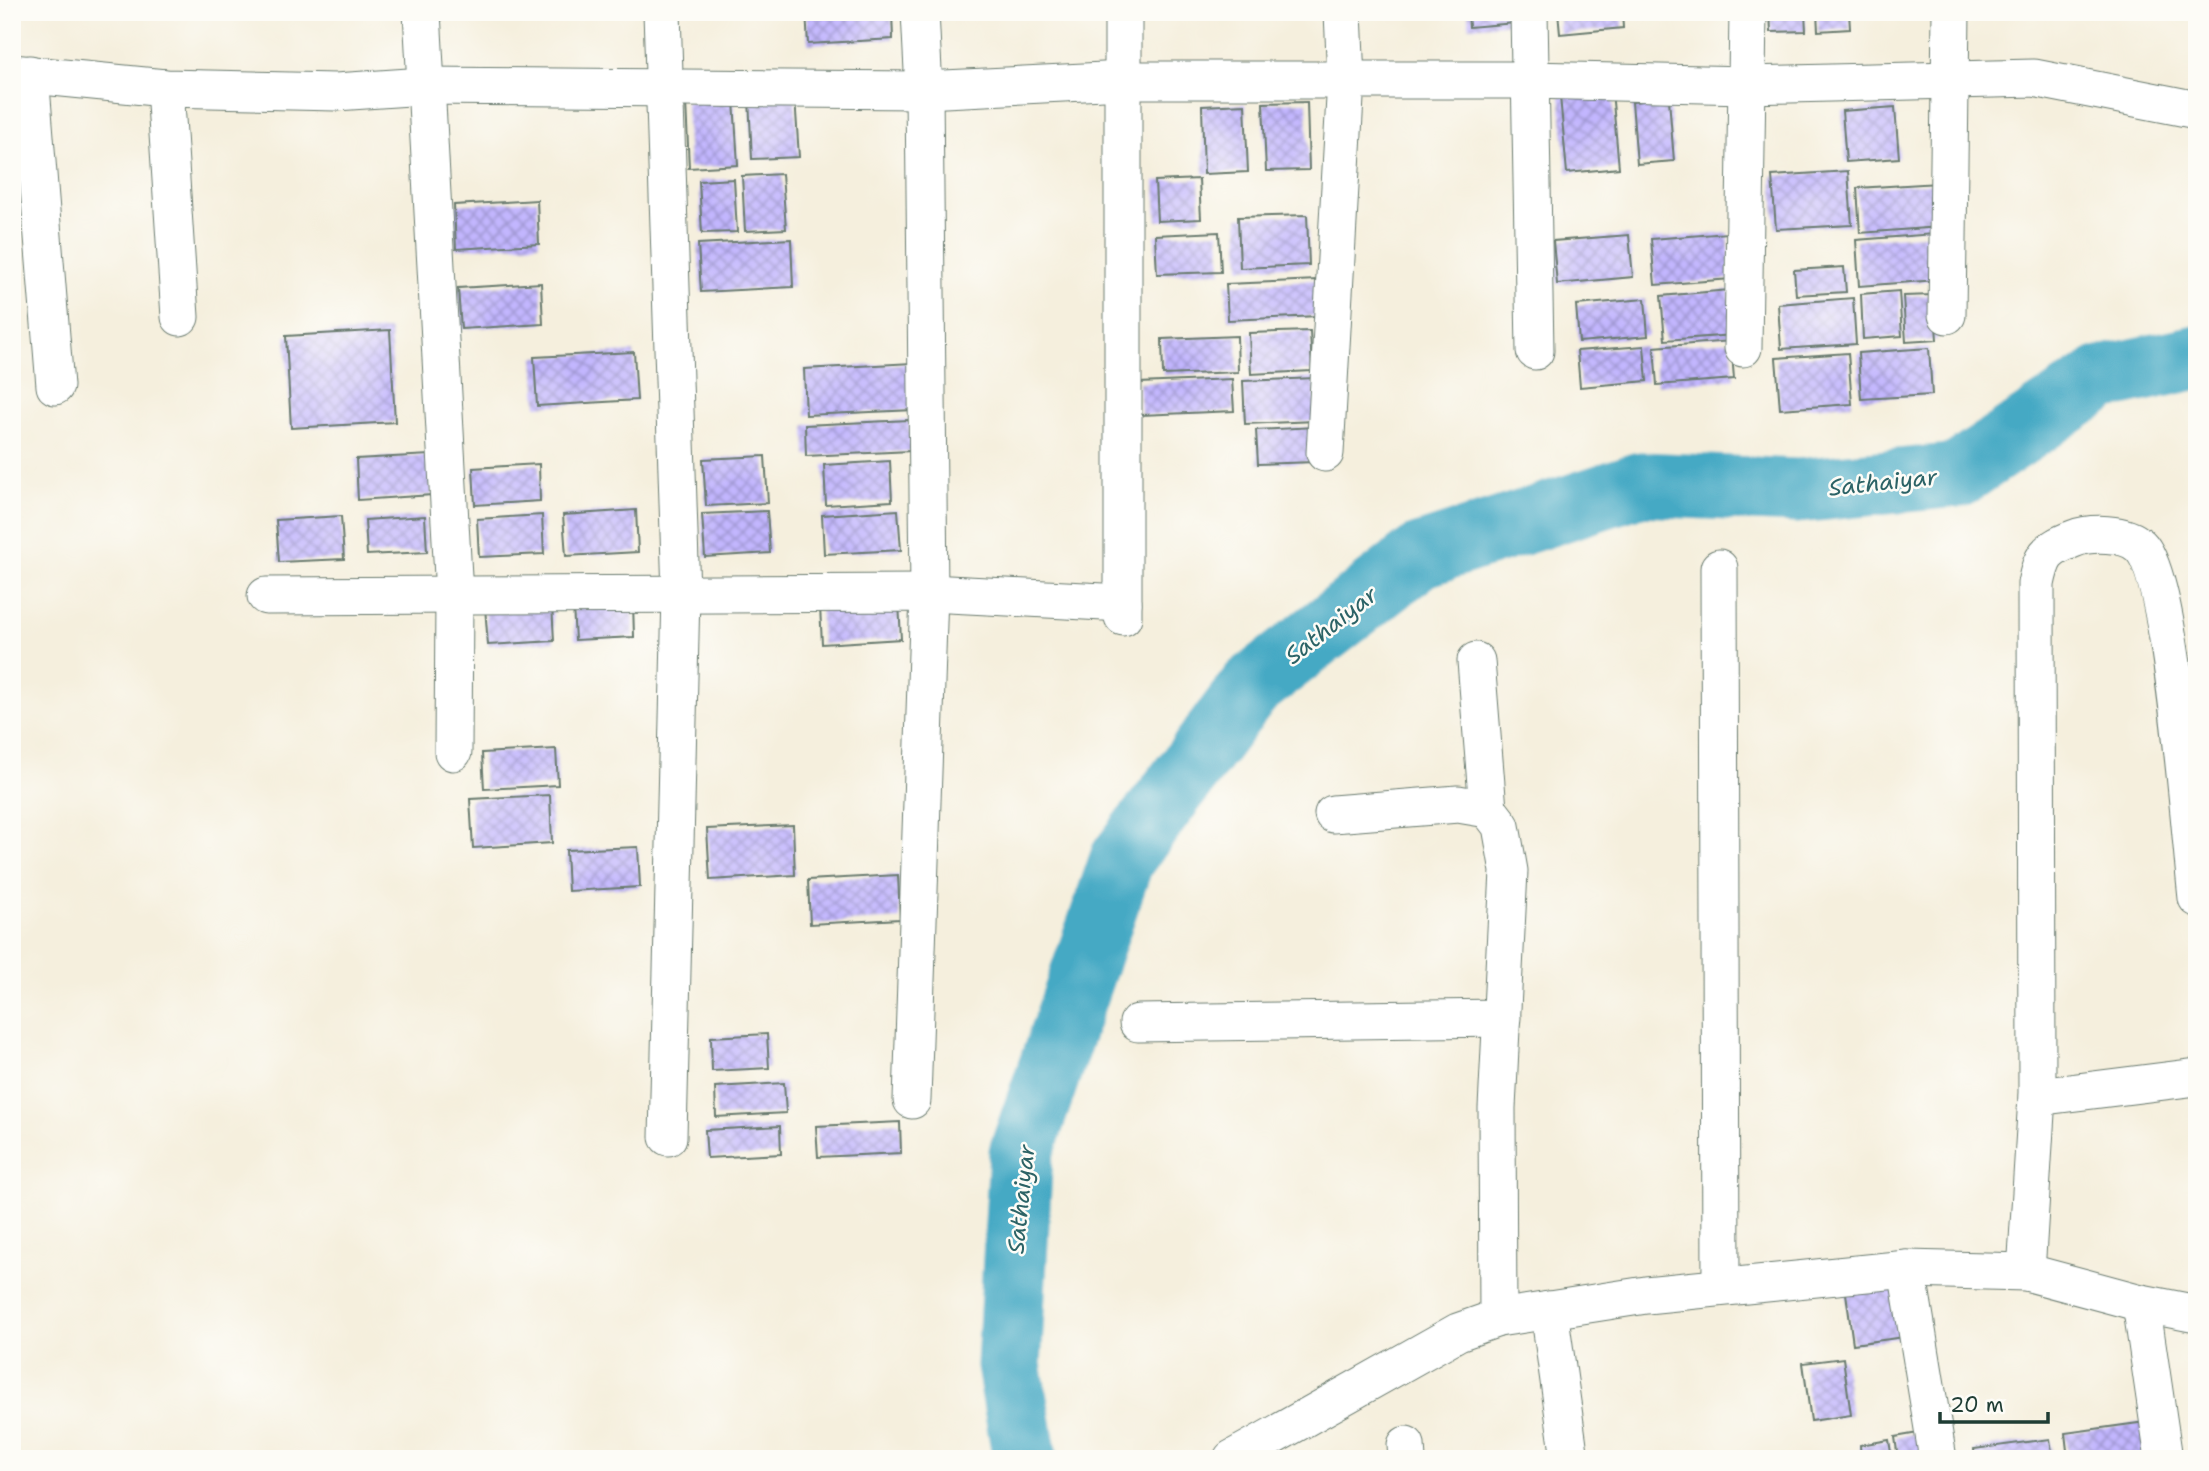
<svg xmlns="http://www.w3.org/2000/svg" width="2209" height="1471" viewBox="0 0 2209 1471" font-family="'Shantell Sans',sans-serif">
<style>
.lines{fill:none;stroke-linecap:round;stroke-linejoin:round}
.river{stroke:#45a9c4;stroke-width:65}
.building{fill:url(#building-cross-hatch)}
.minor-casing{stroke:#6a7b6f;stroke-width:39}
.minor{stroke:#fff;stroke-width:37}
.labels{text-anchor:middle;stroke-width:5;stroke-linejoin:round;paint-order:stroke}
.water-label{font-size:23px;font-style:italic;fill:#2c6366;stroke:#fdfcf7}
</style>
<defs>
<pattern id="building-cross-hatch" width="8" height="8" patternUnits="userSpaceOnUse" patternTransform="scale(1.75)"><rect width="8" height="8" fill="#c2b6fe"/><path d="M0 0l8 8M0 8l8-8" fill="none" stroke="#9d95ce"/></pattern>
</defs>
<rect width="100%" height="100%" fill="#fdfcf7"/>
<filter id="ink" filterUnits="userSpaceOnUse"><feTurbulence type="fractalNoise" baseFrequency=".0143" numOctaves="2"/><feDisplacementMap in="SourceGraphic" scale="14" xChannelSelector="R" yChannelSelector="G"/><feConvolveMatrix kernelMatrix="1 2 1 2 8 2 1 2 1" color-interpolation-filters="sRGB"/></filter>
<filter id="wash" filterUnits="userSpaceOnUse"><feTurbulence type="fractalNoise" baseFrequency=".00686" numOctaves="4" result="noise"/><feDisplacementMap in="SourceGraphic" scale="28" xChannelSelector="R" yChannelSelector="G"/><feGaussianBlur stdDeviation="1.57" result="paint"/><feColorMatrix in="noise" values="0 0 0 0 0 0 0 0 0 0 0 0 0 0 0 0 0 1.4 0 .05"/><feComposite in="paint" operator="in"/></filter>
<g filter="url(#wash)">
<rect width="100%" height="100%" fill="#f5efdd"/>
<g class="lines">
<path class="river" d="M 1025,1459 L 1009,1365 L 1021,1153 L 1122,859 L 1251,687 L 1420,556 L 1641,484 L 1797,491 L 1958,475 L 2102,378 L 2197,357"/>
</g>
<g id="blocks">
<g class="building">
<path d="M 806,12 L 892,12 L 893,39 L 808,44 Z"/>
<path d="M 1468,12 L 1526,12 L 1527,22 L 1469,27 Z"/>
<path d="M 1558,12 L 1622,12 L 1623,28 L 1560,34 Z"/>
<path d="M 1770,12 L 1805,12 L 1806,31 L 1771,32 Z"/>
<path d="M 1817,12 L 1849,12 L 1850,29 L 1818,31 Z"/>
<path d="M 1612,91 L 1619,168 L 1567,173 L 1560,96 Z"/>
<path d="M 795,97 L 799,157 L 752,159 L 749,99 Z"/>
<path d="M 1669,99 L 1674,161 L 1637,164 L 1632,102 Z"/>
<path d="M 734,100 L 738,165 L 689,168 L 686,102 Z"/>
<path d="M 1307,102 L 1309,170 L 1266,171 L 1263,103 Z"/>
<path d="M 1245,104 L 1248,172 L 1204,174 L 1202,106 Z"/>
<path d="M 1895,107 L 1899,158 L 1846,162 L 1842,111 Z"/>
<path d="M 1848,171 L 1852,225 L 1776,229 L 1772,176 Z"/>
<path d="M 782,174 L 786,229 L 745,231 L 742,176 Z"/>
<path d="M 734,179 L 737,232 L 702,233 L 699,181 Z"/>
<path d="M 1199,179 L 1201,219 L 1157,221 L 1155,181 Z"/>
<path d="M 1938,183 L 1940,227 L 1860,233 L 1857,188 Z"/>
<path d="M 537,200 L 539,244 L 456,249 L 454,205 Z"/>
<path d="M 1307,215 L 1309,265 L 1240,268 L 1238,217 Z"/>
<path d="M 1219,232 L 1221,272 L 1157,274 L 1155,235 Z"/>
<path d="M 1728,233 L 1731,279 L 1655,285 L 1651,239 Z"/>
<path d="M 1934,234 L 1937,280 L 1859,286 L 1856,240 Z"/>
<path d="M 1629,235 L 1633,277 L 1557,284 L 1553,241 Z"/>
<path d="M 791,239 L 793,287 L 701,292 L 698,244 Z"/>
<path d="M 1844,267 L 1846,292 L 1796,295 L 1794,270 Z"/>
<path d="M 1317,280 L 1318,316 L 1228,320 L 1226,284 Z"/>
<path d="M 541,283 L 543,324 L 461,329 L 458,288 Z"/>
<path d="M 1729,290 L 1734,335 L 1665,340 L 1661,296 Z"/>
<path d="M 1899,291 L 1902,336 L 1863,339 L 1861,294 Z"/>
<path d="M 1934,295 L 1937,340 L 1906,342 L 1903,296 Z"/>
<path d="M 1853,298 L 1856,344 L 1781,349 L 1778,304 Z"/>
<path d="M 1645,299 L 1648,336 L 1579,342 L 1576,305 Z"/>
<path d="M 390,330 L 395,422 L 291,428 L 286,336 Z"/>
<path d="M 1310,331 L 1312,371 L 1251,374 L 1249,333 Z"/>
<path d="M 1237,336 L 1238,372 L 1163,375 L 1162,339 Z"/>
<path d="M 1731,341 L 1734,379 L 1657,385 L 1654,347 Z"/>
<path d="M 1644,346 L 1647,381 L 1580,387 L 1577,351 Z"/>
<path d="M 1929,348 L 1932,395 L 1861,399 L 1858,353 Z"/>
<path d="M 634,352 L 637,400 L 537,406 L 534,357 Z"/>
<path d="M 1848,353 L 1852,404 L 1780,409 L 1776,358 Z"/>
<path d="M 912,363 L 914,410 L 806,415 L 804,369 Z"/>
<path d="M 1315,378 L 1316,421 L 1245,424 L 1243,381 Z"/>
<path d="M 1232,379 L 1234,411 L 1141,415 L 1139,383 Z"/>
<path d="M 909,420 L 911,451 L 806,456 L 805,425 Z"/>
<path d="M 1315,427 L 1316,462 L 1258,464 L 1256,430 Z"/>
<path d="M 430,455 L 432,495 L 358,500 L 356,459 Z"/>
<path d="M 765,456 L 768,503 L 706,506 L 703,459 Z"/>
<path d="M 890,461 L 892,501 L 826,505 L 824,465 Z"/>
<path d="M 539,464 L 540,501 L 475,505 L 473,468 Z"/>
<path d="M 636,510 L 638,552 L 566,556 L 563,515 Z"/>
<path d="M 898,510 L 901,550 L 824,554 L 822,515 Z"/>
<path d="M 767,511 L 770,553 L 705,557 L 702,514 Z"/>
<path d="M 542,515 L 544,554 L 479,557 L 477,519 Z"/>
<path d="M 341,516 L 344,559 L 279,562 L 276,520 Z"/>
<path d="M 425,516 L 427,552 L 367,555 L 365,520 Z"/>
<path d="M 633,602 L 634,637 L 575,640 L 573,606 Z"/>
<path d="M 899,603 L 901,639 L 822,644 L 820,607 Z"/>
<path d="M 552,604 L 554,641 L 488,645 L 485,607 Z"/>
<path d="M 556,749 L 558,785 L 484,789 L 482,753 Z"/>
<path d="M 550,795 L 552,843 L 473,848 L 470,799 Z"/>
<path d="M 793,825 L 795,875 L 710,880 L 707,829 Z"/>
<path d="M 638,847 L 640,887 L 568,891 L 566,850 Z"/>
<path d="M 898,875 L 900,919 L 810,924 L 808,880 Z"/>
<path d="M 767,1034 L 769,1068 L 712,1071 L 711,1037 Z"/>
<path d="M 784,1083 L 786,1113 L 716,1117 L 715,1087 Z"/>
<path d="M 900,1122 L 901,1153 L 818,1157 L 816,1126 Z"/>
<path d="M 780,1126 L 781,1154 L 707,1158 L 705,1130 Z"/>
<path d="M 1904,1278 L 1912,1336 L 1853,1344 L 1845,1286 Z"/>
<path d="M 1843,1358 L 1851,1415 L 1811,1421 L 1803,1363 Z"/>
<path d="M 2146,1422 L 2150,1455 L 2123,1459 L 2068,1459 L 2065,1433 Z"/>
<path d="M 1924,1432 L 1928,1459 L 1898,1459 L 1895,1437 Z"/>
<path d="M 2050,1439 L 2053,1459 L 1975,1459 L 1974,1449 Z"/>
<path d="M 1889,1440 L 1892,1459 L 1861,1459 L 1860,1445 Z"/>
</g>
</g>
</g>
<g filter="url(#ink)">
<use href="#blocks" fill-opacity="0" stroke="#6a7b6f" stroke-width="2"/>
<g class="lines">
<defs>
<g id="minor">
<path d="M 422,12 L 454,595 L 453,752"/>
<path d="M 662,12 L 681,594 L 668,1137"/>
<path d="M 1529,12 L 1535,351"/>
<path d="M 12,73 L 165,88 L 336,92 L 424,86 L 924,90 L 1124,80 L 1529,80 L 1747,85 L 2034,78 L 2197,110"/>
<path d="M 30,74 L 55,386"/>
<path d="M 165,88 L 180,317"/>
<path d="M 1947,315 L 1951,12"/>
<path d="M 1743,348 L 1748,12"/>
<path d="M 1325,453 L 1346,80 L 1343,12"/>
<path d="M 1719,568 L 1721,1286"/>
<path d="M 266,596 L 929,593 L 1123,603"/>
<path d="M 1123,617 L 1123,12"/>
<path d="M 1476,661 L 1488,809"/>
<path d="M 1333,814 L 1458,804 L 1488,809 L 1501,826 L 1509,871 L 1497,1108 L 1498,1318"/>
<path d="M 1138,1023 L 1502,1018"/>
<path d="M 2037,1097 L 2197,1077"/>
<path d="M 912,1100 L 929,593 L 924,90 L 920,12"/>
<path d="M 1907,1269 L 1938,1459"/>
<path d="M 2026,1272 L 2037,1097 L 2036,584 C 2042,556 2045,550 2073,539 C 2090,532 2125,532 2140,546 C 2173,578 2190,838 2197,898"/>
<path d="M 2141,1303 L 2164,1459"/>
<path d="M 1549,1310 L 1570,1459"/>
<path d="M 1406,1445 L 1407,1459"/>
<path d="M 1232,1459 L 1458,1332 L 1498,1318 L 1646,1295 L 1907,1269 L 2026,1272 L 2141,1303 L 2197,1314"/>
</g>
</defs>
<use href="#minor" class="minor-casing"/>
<use href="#minor" class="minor"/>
</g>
</g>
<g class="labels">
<g class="water-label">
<text transform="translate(1883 482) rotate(-6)" y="8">Sathaiyar</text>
<text transform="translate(1331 625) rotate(-38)" y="8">Sathaiyar</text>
<text transform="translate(1021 1199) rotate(-84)" y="8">Sathaiyar</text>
</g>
</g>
<rect width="2209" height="1471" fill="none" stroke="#fdfcf7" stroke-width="42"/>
<path d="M1940 1412v10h108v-10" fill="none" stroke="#1f3d34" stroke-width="3.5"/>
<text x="1950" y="1412" font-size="21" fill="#1f3d34" stroke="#fdfcf7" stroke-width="5" paint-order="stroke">20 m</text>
</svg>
